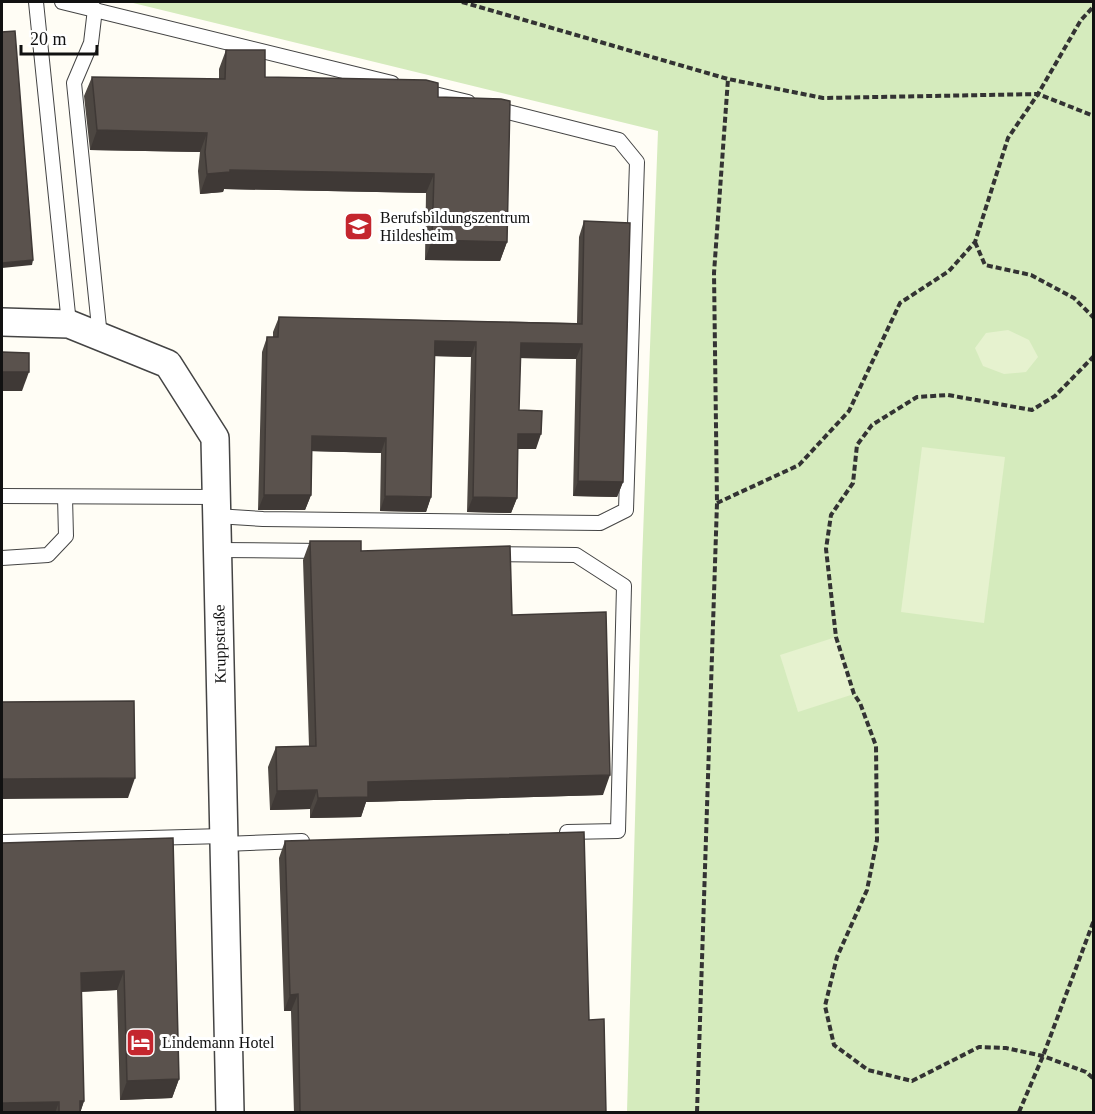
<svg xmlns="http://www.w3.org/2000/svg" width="1095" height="1114" viewBox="0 0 1095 1114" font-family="Georgia,serif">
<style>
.green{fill:#d5ebbd}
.pitch{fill:#e6f2cf}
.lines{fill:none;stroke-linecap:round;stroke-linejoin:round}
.lane-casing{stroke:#444;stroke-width:16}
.street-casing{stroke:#444;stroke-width:30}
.path{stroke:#333;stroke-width:4;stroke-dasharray:6 3;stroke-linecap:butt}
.lane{stroke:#fff;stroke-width:14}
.street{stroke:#fff;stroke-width:27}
.wall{fill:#4d4742}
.shaded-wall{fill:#3f3936}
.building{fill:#5a524d;stroke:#3f3936;stroke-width:1.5}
.labels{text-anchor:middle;stroke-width:6;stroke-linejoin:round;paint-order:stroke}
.poi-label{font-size:16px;fill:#111;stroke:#fff;text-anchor:start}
.street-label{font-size:16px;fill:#111;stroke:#fff}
</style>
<rect width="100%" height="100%" fill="#fffdf5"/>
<path class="green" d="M 129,2 L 1093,2 L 1093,1112 L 627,1112 L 642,563 L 658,131 Z"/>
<g class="pitch">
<path d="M 1008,330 L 1029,340 L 1038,357 L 1026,372 L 1004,374 L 983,366 L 975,348 L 986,333 Z"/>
<path d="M 922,447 L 1005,457 L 984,623 L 901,612 Z"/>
<path d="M 836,637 L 854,694 L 798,712 L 780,655 Z"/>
</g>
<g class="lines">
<defs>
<g id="lane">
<path d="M 36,2 L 69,324"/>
<path d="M 62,2 L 392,83"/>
<path d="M 95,9 L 91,43 L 74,83 L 100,337"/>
<path d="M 422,91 L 468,102"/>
<path d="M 2,496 L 216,497"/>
<path d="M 216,516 L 263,519 L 600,523 L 626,510 L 637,162 L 619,140 L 492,108"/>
<path d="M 217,550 L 323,551"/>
<path d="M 492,554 L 576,555 L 624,586 L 618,831 L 567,832"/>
<path d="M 2,558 L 48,555 L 66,536 L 65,497"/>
<path d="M 2,842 L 223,836"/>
<path d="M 224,844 L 302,841"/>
</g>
<path id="street" d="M 2,322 L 69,324 L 168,364 L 215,438 L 230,1112"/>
</defs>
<use href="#lane" class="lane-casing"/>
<use href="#street" class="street-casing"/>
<g class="path">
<path d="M 462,2 L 728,79 L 823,98 L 1038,94 L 1094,116"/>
<path d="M 975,242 L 985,265 L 1031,275 L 1074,298 L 1094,318"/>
<path d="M 1094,356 L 1055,396 L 1032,410 L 948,395 L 917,397 L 872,425 L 857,445 L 853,483 L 831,515 L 826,549 L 836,637 L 854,694 L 860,703 L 876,746 L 877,840 L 867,890 L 837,957 L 825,1006 L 834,1045 L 868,1070 L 912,1081 L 979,1047 L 1006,1048 L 1043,1056 L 1086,1072 L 1094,1079"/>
<path d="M 717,503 L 799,465 L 849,411 L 900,303 L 949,271 L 975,242 L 1008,138 L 1038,94 L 1081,20 L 1094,6"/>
<path d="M 697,1112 L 717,503 L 714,273 L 728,79"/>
<path d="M 1019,1112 L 1043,1056 L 1094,920"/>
</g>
<use href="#lane" class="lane"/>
<use href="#street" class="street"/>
</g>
<g class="wall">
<path d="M 226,50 L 265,77 L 438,97 L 507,242 L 500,261 L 425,260 L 426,193 L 224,189 L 223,192 L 200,194 L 198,171 L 200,152 L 90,150 L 84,96 L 92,77 L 219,79 L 219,69 Z"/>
<path d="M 584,221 L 623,482 L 617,497 L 573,496 L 576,359 L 520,358 L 519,410 L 536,449 L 518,449 L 517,498 L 511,513 L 467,512 L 471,357 L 434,356 L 431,497 L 426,512 L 380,511 L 381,453 L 312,451 L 311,495 L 305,510 L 258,510 L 262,352 L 267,337 L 273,337 L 273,332 L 279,317 L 577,323 L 579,237 Z"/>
<path d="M 310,541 L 361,551 L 512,615 L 603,795 L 366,802 L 361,817 L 310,818 L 310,809 L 270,810 L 268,767 L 276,747 L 309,746 L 303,560 Z"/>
<path d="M 173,838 L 179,1079 L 172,1098 L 120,1100 L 117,990 L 81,992 L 84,1101 L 80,1113 L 2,1113 Z"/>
<path d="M 285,841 L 589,1020 L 606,1113 L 294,1113 L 291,1011 L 284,1011 L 279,858 Z"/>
</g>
<g class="shaded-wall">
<path d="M 97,130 L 207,133 L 200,152 L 90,150 Z"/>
<path d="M 230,170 L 434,174 L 426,193 L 224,189 L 223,192 L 200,194 L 207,174 Z"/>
<path d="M 432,240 L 507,242 L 500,261 L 425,260 Z"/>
<path d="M 33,260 L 32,265 L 2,268 L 2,263 Z"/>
<path d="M 435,341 L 476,342 L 471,357 L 429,356 Z"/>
<path d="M 521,343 L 582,344 L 576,359 L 515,358 Z"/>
<path d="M 2,372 L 29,372 L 22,391 L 2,391 Z"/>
<path d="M 518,434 L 541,434 L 536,449 L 513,449 Z"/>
<path d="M 312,436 L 386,438 L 381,453 L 306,451 Z"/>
<path d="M 578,481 L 623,482 L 617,497 L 573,496 Z"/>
<path d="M 264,495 L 311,495 L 305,510 L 258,510 Z"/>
<path d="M 385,496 L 431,497 L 426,512 L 380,511 Z"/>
<path d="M 473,497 L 517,498 L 511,513 L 467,512 Z"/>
<path d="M 610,775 L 603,795 L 366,802 L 361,817 L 310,818 L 318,798 L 368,782 Z"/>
<path d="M 135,778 L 128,798 L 2,799 L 2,779 Z"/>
<path d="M 317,790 L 310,809 L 270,810 L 277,791 Z"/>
<path d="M 124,971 L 117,990 L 74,992 L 81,973 Z"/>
<path d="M 298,994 L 291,1011 L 284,1011 L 290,995 Z"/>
<path d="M 179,1079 L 172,1098 L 120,1100 L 127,1081 Z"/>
<path d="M 80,1101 L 84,1101 L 80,1113 Z"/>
<path d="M 59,1102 L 55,1113 L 2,1113 L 2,1103 Z"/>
</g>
<g class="building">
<path d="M 15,31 L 33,260 L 2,263 L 2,32 Z"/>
<path d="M 226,50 L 265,50 L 265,77 L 426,80 L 438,83 L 438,97 L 501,99 L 510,101 L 507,242 L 432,240 L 434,174 L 230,170 L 230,172 L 207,174 L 205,152 L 207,133 L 97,130 L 92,77 L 225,79 Z"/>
<path d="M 584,221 L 630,223 L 623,482 L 578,481 L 582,344 L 521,343 L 519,410 L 542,411 L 541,434 L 518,434 L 517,498 L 473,497 L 476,342 L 435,341 L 431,497 L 385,496 L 386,438 L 312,436 L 311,495 L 264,495 L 267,337 L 278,337 L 279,317 L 582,324 Z"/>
<path d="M 2,352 L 29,353 L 29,372 L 2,372 Z"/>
<path d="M 310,541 L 361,541 L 361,551 L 510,546 L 512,615 L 606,612 L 610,775 L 368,782 L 368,797 L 318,798 L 317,790 L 277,791 L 276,747 L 316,746 Z"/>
<path d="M 134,701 L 135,778 L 2,779 L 2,702 Z"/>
<path d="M 584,832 L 589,1020 L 604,1019 L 606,1113 L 300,1113 L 298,994 L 290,995 L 285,841 Z"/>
<path d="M 173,838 L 179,1079 L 127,1081 L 124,971 L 81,973 L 84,1101 L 80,1101 L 80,1113 L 59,1113 L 59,1102 L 2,1103 L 2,843 Z"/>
</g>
<defs>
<symbol id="school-square" viewBox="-11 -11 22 22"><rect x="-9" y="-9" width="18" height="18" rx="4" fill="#c4262e" stroke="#fff"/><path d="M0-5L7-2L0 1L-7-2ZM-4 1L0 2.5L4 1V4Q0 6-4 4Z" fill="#fff"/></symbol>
<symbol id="hotel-square" viewBox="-11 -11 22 22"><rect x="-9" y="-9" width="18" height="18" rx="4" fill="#c4262e" stroke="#fff"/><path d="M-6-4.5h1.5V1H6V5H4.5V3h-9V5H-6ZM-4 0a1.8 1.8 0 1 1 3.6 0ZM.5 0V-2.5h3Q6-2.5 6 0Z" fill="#fff"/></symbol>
</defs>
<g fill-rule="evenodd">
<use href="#school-square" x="342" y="210" width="33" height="33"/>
<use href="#hotel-square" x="124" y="1026" width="33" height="33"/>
</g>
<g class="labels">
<g class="poi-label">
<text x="380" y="223">Berufsbildungszentrum<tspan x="380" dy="18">Hildesheim</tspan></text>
<text x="162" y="1048">Lindemann Hotel</text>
</g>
<g class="street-label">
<text transform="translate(219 644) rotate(-91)" y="6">Kruppstraße</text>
</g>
</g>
<rect width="1095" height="1114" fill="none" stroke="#111111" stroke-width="6"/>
<path d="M21 45v9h76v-9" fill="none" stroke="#111111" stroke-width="3"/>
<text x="30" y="45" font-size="18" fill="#111111" stroke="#ffffff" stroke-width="4.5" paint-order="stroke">20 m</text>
</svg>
